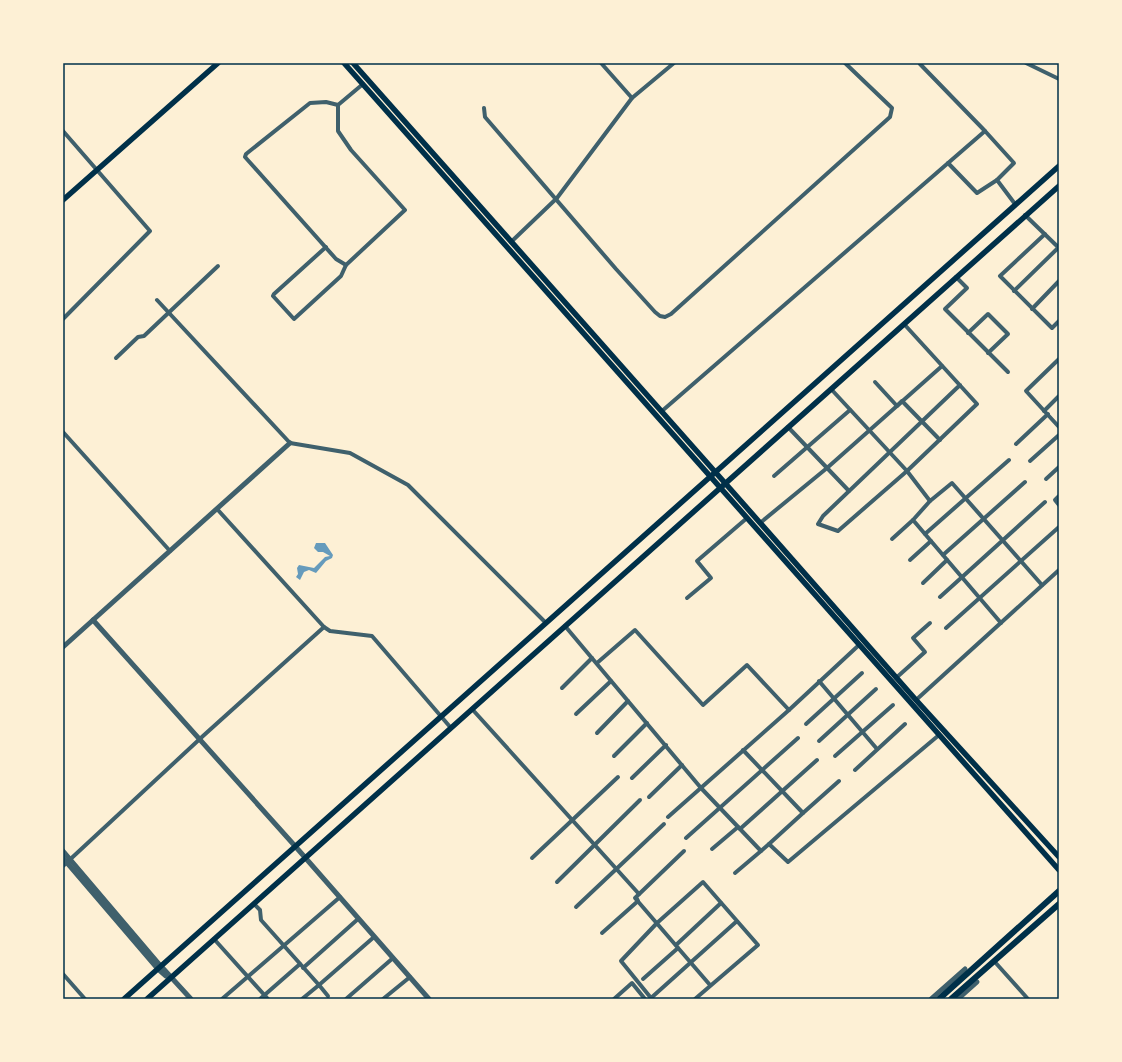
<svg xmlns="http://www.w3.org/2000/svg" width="1122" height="1062" viewBox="0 0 1122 1062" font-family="'Nunito Sans',sans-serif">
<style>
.water{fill:#669bbc}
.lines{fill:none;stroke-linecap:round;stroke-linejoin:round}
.minor{stroke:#3f606c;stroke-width:4}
.tertiary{stroke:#3f606c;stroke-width:5}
.secondary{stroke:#003049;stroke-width:5.5}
.primary{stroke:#003049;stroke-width:6}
.neatline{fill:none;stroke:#003049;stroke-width:1.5}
</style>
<rect width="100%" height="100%" fill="#fdf0d5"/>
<path class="water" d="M 316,543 L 325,543 L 333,555 L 332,558 L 326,561 L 316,573 L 309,570 L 304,572 L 300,580 L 296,577 L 298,574 L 297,568 L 299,565 L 314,568 L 325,557 L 330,556 L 323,552 L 318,552 L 314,548 Z"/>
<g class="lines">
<g class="minor">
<path d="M 601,63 L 632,98"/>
<path d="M 1026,63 L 1059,79"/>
<path d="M 338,105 L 326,102 L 310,103 L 246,154 L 245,157 L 336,259 L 346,265"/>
<path d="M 484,108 L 485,117 L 616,269 L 655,312 L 660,316 L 665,317 L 671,314 L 890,117 L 892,108 L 845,63"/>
<path d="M 63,131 L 150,231 L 63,319"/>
<path d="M 985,131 L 1014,163 L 997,180 L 1015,204"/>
<path d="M 948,163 L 977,193 L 997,180"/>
<path d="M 1025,215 L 1059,248"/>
<path d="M 1045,234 L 1000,276 L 1052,328 L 1059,321"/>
<path d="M 511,242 L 557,198 L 632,98 L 674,63"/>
<path d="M 326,247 L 274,294 L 273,296 L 294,319 L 341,276 L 346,265 L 405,210 L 351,150 L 338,131 L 338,105 L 363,84"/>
<path d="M 956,277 L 967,288 L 945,309 L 1008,372"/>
<path d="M 1014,291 L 1058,248"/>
<path d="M 157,300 L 290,443 L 350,453 L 408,485 L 546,623"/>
<path d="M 1032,309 L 1059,281"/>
<path d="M 904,324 L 977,404 L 907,471 L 838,531 L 818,524 L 823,516 L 960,385"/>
<path d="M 968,333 L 988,314 L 1008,334 L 988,353"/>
<path d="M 116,358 L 138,337 L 144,336 L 218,266"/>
<path d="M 1059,359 L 1026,391 L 1059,427"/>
<path d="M 875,382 L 897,406 L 902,401 L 940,440"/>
<path d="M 831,389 L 907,471 L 930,501 L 952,483 L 1042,585"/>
<path d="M 662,411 L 985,131 L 920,64"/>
<path d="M 1044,411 L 1059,396"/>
<path d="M 788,427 L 849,491"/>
<path d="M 63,432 L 170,551"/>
<path d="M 1016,444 L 1048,414"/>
<path d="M 1030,461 L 1059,435"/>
<path d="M 774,476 L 850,410"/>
<path d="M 1046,479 L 1059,467"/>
<path d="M 1059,496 L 1055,500 L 1059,505"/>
<path d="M 930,501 L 913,520 L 1001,623"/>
<path d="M 217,509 L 324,627 L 330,631 L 372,636 L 451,728"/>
<path d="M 760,523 L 827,468 L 942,366"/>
<path d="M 925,534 L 1009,460"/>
<path d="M 892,539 L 913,520"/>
<path d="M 943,555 L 1025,482"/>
<path d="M 910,560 L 931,541"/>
<path d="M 923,583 L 947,560"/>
<path d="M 940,597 L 1045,502"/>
<path d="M 687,598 L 711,578 L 697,561 L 747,518"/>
<path d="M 565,626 L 701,788 L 761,851 L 769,844 L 788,862 L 939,735"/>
<path d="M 946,628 L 1059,527"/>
<path d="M 597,663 L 635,630 L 703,705 L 747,665 L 789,710"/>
<path d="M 896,678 L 925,652 L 913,638 L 930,623"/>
<path d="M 819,681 L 877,749"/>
<path d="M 562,688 L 592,658"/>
<path d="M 916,700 L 1059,570"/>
<path d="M 472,709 L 639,894"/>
<path d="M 576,714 L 611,681"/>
<path d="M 806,724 L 862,673"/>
<path d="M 597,733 L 628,701"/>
<path d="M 819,741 L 876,689"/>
<path d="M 743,750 L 803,813 L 839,781"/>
<path d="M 614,756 L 647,723"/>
<path d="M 835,756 L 893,705"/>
<path d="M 855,770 L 905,724"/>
<path d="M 632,778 L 666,745"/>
<path d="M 649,797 L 682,765"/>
<path d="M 668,817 L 789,710 L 859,645"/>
<path d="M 740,829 L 817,760"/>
<path d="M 686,838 L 798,738"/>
<path d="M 769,844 L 803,813"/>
<path d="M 712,849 L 738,827"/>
<path d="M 684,851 L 635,898 L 710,985"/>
<path d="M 532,858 L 618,777"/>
<path d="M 63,866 L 203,736 L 324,627"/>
<path d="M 735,873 L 761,851"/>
<path d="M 557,882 L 640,800"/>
<path d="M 254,904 L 260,910 L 261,920 L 319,985 L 374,937"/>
<path d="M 576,907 L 664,824"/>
<path d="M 602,933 L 638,901 L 637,899"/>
<path d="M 214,939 L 268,999"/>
<path d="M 676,945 L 721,903"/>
<path d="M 994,961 L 1028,999"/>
<path d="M 303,968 L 358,919"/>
<path d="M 63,974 L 85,999"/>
<path d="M 643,979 L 678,948"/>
<path d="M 222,999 L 340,897"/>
<path d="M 260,999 L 300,964"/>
<path d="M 302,999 L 319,985 L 328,996"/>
<path d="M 346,999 L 393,958"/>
<path d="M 383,999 L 410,977"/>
<path d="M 614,999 L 632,983 L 645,999"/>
<path d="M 695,999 L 758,945 L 703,882 L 657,923 L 621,961 L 651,998 L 737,921"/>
</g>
<g class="tertiary">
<path d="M 93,620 L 295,846 L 429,999"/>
<path d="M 63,647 L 290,443"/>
<path d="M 63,851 L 159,964 L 191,999"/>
<path d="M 63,858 L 158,969 L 166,976"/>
<path d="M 931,999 L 965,969"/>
<path d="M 958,999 L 977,982"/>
</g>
<g class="secondary">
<path d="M 344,63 L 1059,870"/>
<path d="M 353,63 L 725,483 L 916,700 L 1059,857"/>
<path d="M 63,200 L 218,63"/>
<path d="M 124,999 L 1059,166"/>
<path d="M 147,999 L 1059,186"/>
</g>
<g class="primary">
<path d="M 939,999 L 1059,891"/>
<path d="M 951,999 L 1059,904"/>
</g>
</g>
<rect width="1122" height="1062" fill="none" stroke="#fdf0d5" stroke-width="128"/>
<rect x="64" y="64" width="994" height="934" class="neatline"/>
</svg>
